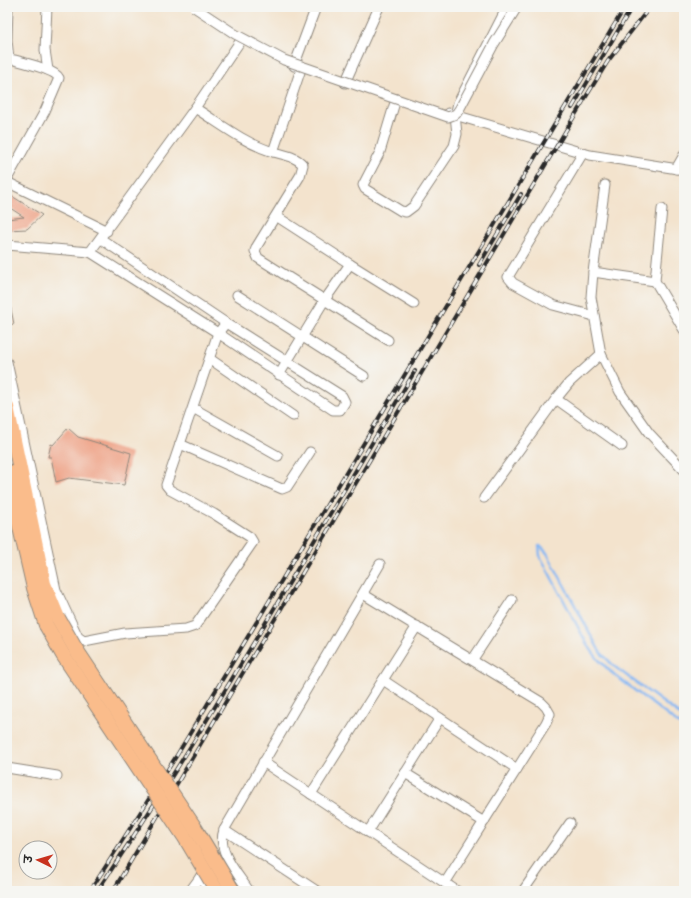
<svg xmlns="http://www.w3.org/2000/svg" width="691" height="898" viewBox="0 0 691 898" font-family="'Balsamiq Sans','Playpen Sans Deva',sans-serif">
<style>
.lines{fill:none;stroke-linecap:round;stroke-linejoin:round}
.stream{stroke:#87b8f3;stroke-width:2.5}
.building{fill:#ee9b7e}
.minor-casing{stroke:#8f877c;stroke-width:11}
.highway-casing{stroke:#8f877c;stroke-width:16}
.minor{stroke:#fff;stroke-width:9}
.highway{stroke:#fabc8b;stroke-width:14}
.rail-casing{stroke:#2b2b2b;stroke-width:4}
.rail{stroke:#f6f6f2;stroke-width:2.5;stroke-dasharray:8;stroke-linecap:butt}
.minor-bridge-casing{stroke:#8f877c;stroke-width:11;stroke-linecap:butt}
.highway-bridge-casing{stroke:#8f877c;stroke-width:16;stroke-linecap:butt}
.minor-bridge{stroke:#fff;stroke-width:9}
.highway-bridge{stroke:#fabc8b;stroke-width:14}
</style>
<rect width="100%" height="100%" fill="#f6f6f2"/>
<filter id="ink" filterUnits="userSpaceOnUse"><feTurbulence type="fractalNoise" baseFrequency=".025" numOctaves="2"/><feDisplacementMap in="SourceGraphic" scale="8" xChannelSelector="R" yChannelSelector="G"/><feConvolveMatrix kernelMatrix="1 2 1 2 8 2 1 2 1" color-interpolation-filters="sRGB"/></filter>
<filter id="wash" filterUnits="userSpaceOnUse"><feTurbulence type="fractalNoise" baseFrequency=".012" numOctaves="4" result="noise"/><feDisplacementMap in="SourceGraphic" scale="16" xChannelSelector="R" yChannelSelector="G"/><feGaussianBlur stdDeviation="0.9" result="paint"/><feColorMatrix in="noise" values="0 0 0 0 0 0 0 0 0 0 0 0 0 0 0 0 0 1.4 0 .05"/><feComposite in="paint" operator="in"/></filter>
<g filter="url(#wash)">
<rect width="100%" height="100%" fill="#f3e3cd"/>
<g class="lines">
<g class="stream">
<path d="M 539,546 L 540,556 L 587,644 L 597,658 L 612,673 L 684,728"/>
<path d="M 540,546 L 547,553 L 600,652 L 615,667 L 684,718"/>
</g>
</g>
<g id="blocks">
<g class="building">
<path d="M 7,193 L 42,215 L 27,229 L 7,230 L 7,219 L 24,217 L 7,206 Z"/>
<path d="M 7,290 L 14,324 L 7,325 Z"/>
<path d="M 68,428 L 78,437 L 131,453 L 124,485 L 69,478 L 56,482 L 51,457 L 48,457 L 51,444 L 53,445 Z"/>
</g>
</g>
</g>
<g filter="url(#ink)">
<use href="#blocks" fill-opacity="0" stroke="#8f877c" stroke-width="1"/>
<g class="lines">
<defs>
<g id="minor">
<path d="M 8,7 L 7,40 L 9,59"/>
<path d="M 47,7 L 45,50 L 48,70"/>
<path d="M 7,58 C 17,61 55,69 59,78 L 45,111 L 7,179"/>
<path d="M 294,66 L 316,7"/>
<path d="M 345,83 L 379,7"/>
<path d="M 396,99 L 380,152 L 363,185 L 365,189 L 401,211 L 406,212 L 414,206 L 454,146 L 457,134 L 455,115 L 458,103 L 507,7"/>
<path d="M 195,108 C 219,123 243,142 270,151 C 281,154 296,156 303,165 L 300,176 L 257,246 L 255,251 L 258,258 L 388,340"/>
<path d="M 448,113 L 590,155 L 684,170"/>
<path d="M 273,152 L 301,69"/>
<path d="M 583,153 L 508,277 L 513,283 L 553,305 L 594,316"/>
<path d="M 676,169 L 684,155"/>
<path d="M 7,182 L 107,231"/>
<path d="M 605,185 L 593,272 L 591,297 L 601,354 L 620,392 L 649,433 L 684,470"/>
<path d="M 662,209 L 655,281 L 684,330"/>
<path d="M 276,216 L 350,264 L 324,301 L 279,375"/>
<path d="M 7,245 L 90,252 L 195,108 L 241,40"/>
<path d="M 90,252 L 218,333 L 333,410 L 340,410 L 345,402 L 342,396 L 226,323 L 101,239"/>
<path d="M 350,264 L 414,304"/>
<path d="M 593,272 L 655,281"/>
<path d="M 237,295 L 364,376"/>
<path d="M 210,359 L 293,416"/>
<path d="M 7,362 L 56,590 L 78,637 L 84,641 L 125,633 L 186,629 L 195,626 L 253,542 L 250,537 L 214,514 L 170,490 L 166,485 L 218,333 L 226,323"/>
<path d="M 556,399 L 622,446"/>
<path d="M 193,408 L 278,456"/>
<path d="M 180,444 L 282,489 L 287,487 L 310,452"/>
<path d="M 484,498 L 556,399 L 569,383 L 601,354"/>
<path d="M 363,594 L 541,702 L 546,707 L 550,714 L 546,723 L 445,883"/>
<path d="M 473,659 L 512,600"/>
<path d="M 383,680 L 517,769"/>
<path d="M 263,762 L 457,891"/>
<path d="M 7,768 L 57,776"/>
<path d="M 405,773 L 484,822"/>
<path d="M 311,794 L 417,626"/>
<path d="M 224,830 L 317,891"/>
<path d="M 368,832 L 440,718"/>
<path d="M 200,877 L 209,891"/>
<path d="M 190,891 L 207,868"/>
<path d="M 249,891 C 238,874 216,851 224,830 L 380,564"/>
<path d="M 523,891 L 570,823"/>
</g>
<g id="highway">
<path d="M 7,407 L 44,584 L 58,618"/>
<path d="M 7,471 L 34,588 L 46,625"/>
</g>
</defs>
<use href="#minor" class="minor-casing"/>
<use href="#highway" class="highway-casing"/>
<use href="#minor" class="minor"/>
<use href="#highway" class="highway"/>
<defs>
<g id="rail">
<path d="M 572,108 L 632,7"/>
<path d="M 479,265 L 521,194"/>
<path d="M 90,891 L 177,755 L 625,7"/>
<path d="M 97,891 C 211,723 310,545 415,371"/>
<path d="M 113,891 L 584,100 L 608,61 L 650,7"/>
</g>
</defs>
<use href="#rail" class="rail-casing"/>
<use href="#rail" class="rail"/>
<defs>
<path id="minor-bridge" d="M 194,7 L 235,34 L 284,60 L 448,117 L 456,114 L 460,108 L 494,44 L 517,7"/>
<g id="highway-bridge">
<path d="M 58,618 L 75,648 L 195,828 L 233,891"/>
<path d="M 46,625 L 63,655 L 184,836 L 217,891"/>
</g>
</defs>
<use href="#minor-bridge" class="minor-bridge-casing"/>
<use href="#highway-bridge" class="highway-bridge-casing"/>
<use href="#minor-bridge" class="minor-bridge"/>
<use href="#highway-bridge" class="highway-bridge"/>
</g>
</g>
<rect width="691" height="898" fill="none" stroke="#f6f6f2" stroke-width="24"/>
<g transform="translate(38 860) rotate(275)"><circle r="19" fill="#f6f6f2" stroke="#a5a5a2"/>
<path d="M0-3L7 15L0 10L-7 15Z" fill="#c8321e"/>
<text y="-6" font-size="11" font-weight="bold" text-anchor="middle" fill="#2b2b2b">उ</text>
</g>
</svg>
